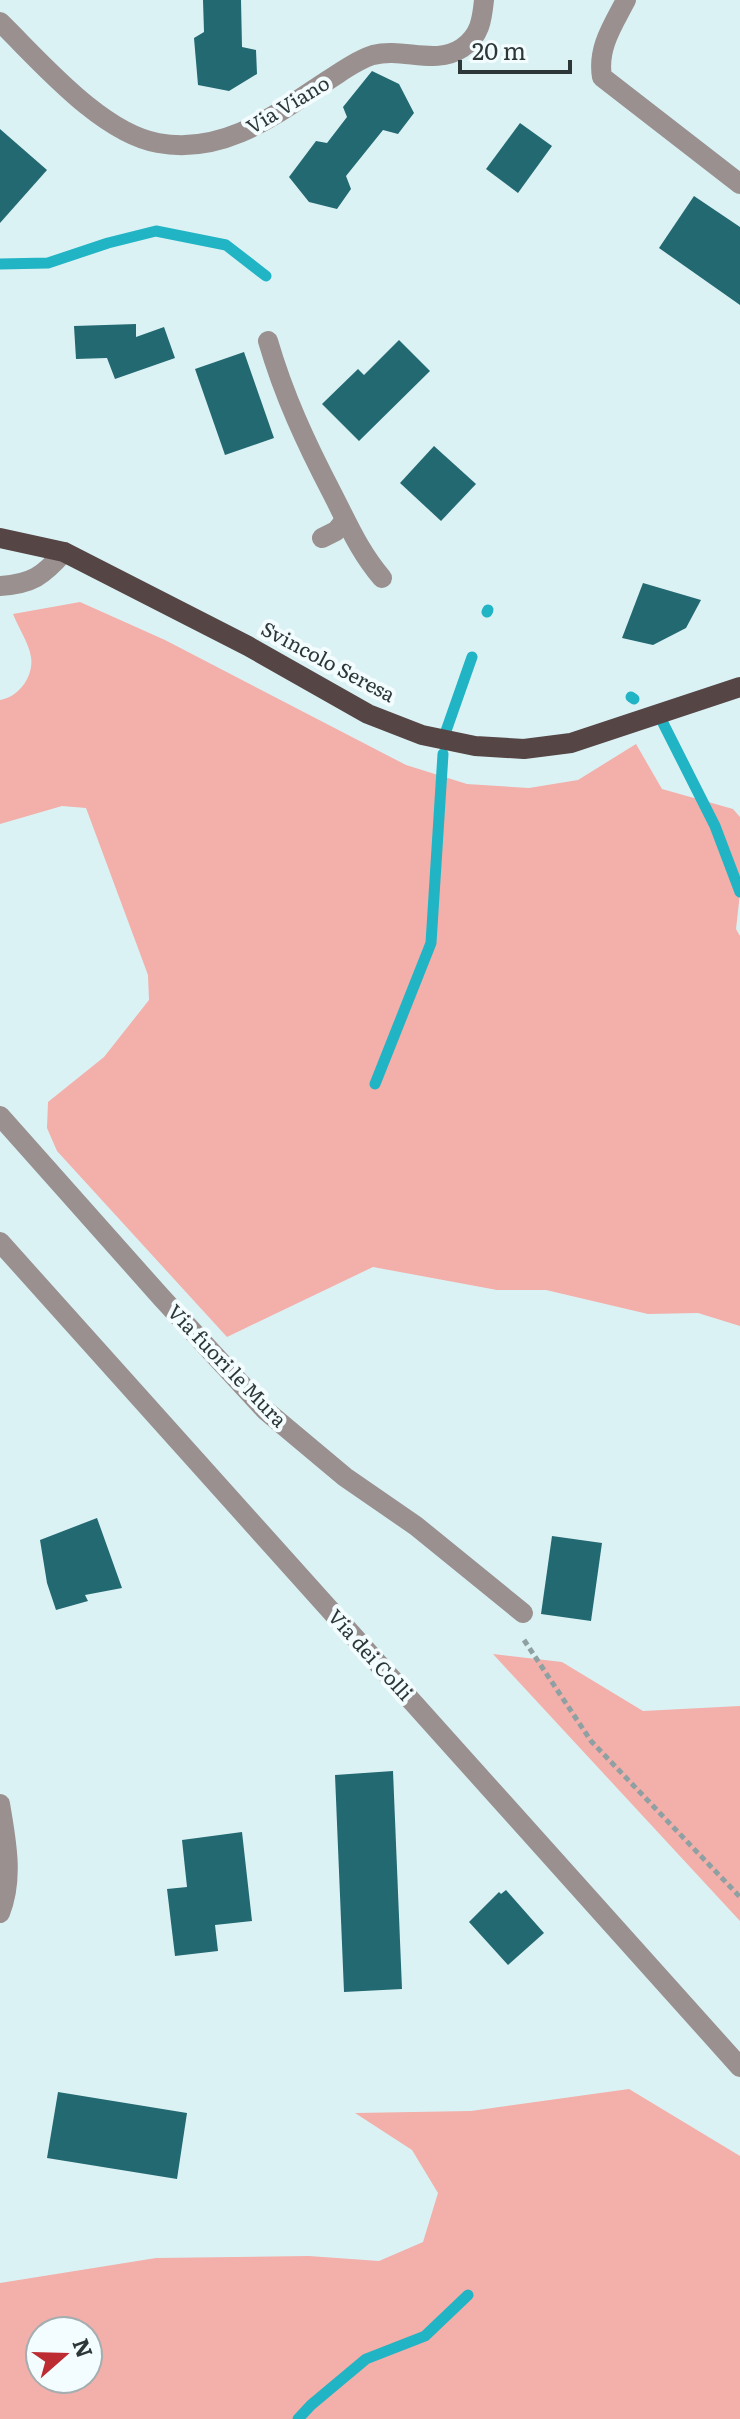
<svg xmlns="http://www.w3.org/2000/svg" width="740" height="2419" viewBox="0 0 740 2419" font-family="Literata,serif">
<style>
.green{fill:#f3afa9;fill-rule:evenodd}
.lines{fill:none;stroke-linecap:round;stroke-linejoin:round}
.stream{stroke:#21b4c4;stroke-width:11}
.building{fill:#236971}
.path{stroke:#8fa0a2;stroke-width:5;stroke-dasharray:6 4;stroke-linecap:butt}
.minor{stroke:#99908f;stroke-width:20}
.major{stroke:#554544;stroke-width:20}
.labels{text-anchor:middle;stroke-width:8;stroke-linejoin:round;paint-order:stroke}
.street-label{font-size:20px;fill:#2e3738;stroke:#f3fcfe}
</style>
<rect width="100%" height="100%" fill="#dbf2f5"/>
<g class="green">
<path d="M 80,602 L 165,640 L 406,765 L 467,784 L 529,788 L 578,780 L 636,744 L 662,789 L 733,809 L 740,817 L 740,893 L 736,929 L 740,936 L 740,1326 L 698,1313 L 648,1314 L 546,1290 L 497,1290 L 373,1267 L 227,1337 L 57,1151 L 47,1128 L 48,1102 L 104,1057 L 149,1000 L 148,975 L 86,808 L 62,806 L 0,824 L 0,700 C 19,697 34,676 31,657 C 29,643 18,627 13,614 Z"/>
<path d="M 493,1654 L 562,1662 L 643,1711 L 740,1706 L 740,1921 Z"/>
<path d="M 629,2089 L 740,2156 L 740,2419 L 0,2419 L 0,2283 L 156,2258 L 309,2256 L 379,2261 L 423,2242 L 438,2193 L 412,2150 L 355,2113 L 471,2111 ZM 40,2331 L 88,2331 L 88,2379 L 40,2379 Z"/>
</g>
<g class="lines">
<g class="stream">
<path d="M 0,264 L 48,263 L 108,243 L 156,231 L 226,245 L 266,276"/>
<path d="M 487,612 L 488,610"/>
<path d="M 631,697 L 634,699"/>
<path d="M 663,723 L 715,826 L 740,892"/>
<path d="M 446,731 L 472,657"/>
<path d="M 375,1084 L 431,943 L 443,754"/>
<path d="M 298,2419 L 311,2405 L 366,2359 L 425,2336 L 468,2295"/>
</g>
</g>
<g class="building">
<path d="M 203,0 L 241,0 L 242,47 L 256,50 L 257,74 L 229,91 L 198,85 L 194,38 L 204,32 Z"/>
<path d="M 372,71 L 399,84 L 414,113 L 398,134 L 383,130 L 346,176 L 351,189 L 337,209 L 309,202 L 289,177 L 316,141 L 327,143 L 347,117 L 343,107 Z"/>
<path d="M 520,123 L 552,146 L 518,193 L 486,169 Z"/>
<path d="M 0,129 L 47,170 L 0,223 Z"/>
<path d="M 694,196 L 740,227 L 740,305 L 659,248 Z"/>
<path d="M 136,324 L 136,337 L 164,327 L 175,358 L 115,379 L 107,358 L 76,359 L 74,326 Z"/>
<path d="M 399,340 L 430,371 L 359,441 L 322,404 L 358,369 L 364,375 Z"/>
<path d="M 244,352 L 274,438 L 225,455 L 195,369 Z"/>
<path d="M 434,446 L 476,484 L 441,521 L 400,483 Z"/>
<path d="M 643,583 L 701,600 L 686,628 L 653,645 L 622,638 Z"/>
<path d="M 97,1518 L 122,1588 L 85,1595 L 88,1601 L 56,1610 L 47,1583 L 40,1540 Z"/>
<path d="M 552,1536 L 602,1543 L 591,1621 L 541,1614 Z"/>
<path d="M 393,1771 L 402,1989 L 344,1992 L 335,1775 Z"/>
<path d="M 242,1832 L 252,1921 L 215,1925 L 218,1951 L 175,1956 L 167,1889 L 187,1887 L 182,1840 Z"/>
<path d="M 506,1890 L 544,1933 L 508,1965 L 469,1922 L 499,1892 L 501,1894 Z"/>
<path d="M 58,2092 L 187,2113 L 177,2179 L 47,2158 Z"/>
</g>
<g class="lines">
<path class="path" d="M 524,1640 L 591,1741 L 740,1897"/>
<g class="minor">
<path d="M 626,0 C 613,25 597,48 602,77 L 740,184"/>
<path d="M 0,22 C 40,61 101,133 158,143 C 223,155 274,116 325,82 C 340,73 356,60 373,55 C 403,47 435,66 462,48 C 480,36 482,20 484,0"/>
<path d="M 268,341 C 284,396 306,443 332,493 C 348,524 359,551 382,578"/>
<path d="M 322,538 L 336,531 L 345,520"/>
<path d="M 0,586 C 32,584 43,576 64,552"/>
<path d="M 0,1116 L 161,1297 L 265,1410 L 345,1477 L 416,1526 L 523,1613"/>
<path d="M 0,1242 L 740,2067"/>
<path d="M 0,1804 C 6,1840 14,1878 0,1913"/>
</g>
<path class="major" d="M 0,538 L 64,552 L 248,646 L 368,714 L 422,735 L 475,746 L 524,749 L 571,743 L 740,687"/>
</g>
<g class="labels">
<g class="street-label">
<text transform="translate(288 105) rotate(-31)" y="7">Via Viano</text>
<text transform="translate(328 662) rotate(28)" y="7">Svincolo Seresa</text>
<text transform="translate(227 1366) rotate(46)" y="7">Via fuori le Mura</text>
<text transform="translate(370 1655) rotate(48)" y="7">Via dei Colli</text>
</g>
</g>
<g transform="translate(64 2355) rotate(70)"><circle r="38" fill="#f3fcfe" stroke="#a4adaf" stroke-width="2"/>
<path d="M0-6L14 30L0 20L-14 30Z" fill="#bc2c32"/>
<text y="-12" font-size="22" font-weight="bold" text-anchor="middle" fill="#2e3738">N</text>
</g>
<path d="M460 60v12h110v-12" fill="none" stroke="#2e3738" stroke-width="4"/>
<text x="472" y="60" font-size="24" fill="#2e3738" stroke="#f3fcfe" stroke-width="6" paint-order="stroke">20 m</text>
</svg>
